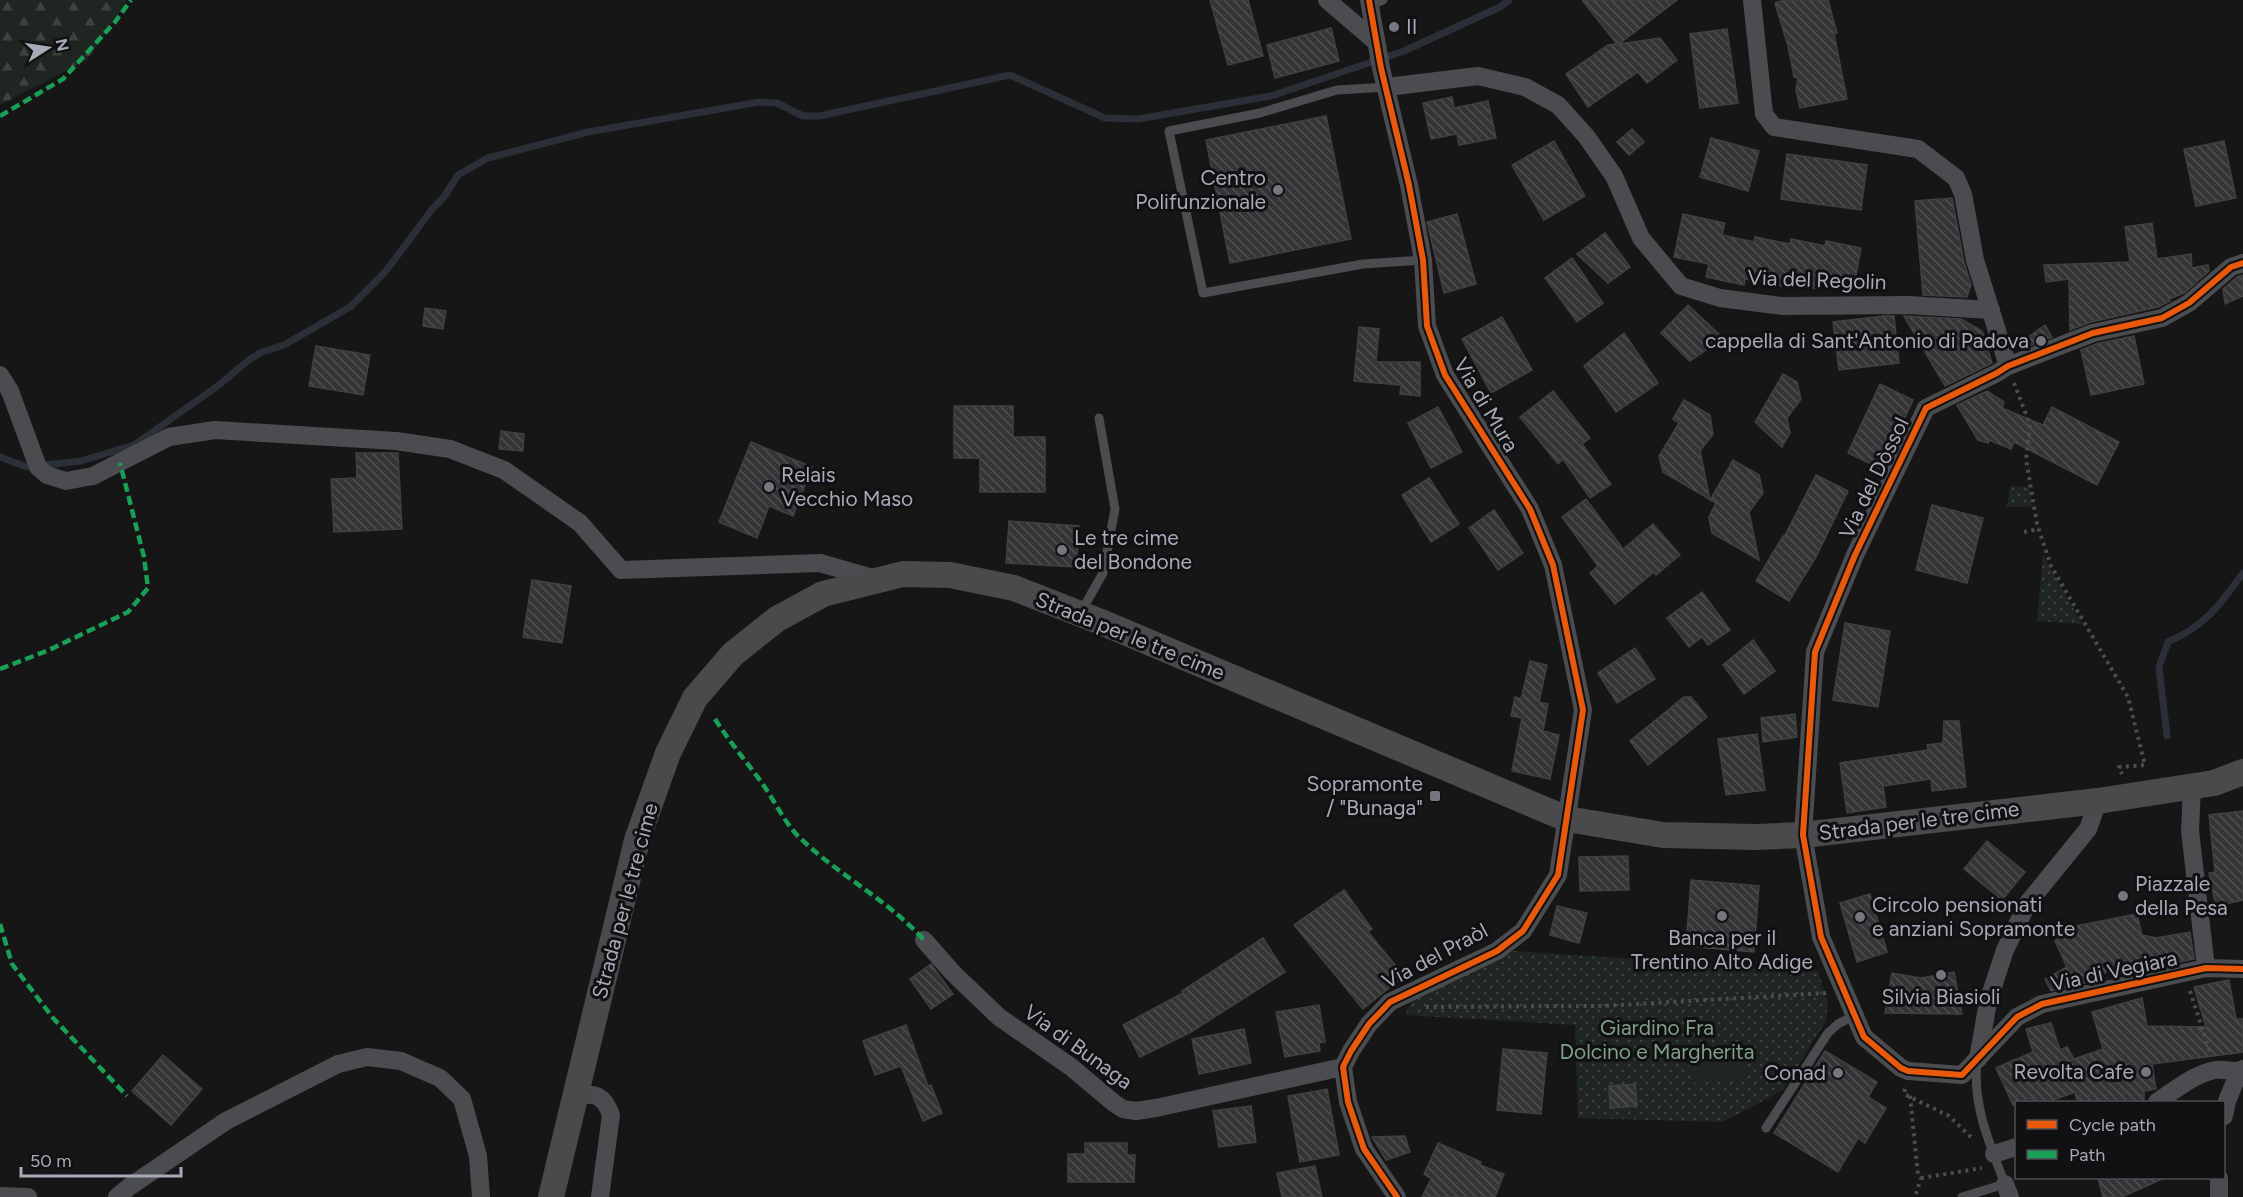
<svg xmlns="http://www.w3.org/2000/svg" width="2243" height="1197" viewBox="0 0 2243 1197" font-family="Figtree,sans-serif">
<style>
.grass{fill:url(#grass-dots)}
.forest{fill:url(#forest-firs)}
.pitch{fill:#1f2520}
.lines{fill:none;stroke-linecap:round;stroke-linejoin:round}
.stream{stroke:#2a2f38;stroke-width:7}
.building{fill:url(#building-back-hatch);stroke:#3f4042;stroke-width:1.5}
.path{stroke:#4c4d51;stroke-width:4;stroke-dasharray:3 4.5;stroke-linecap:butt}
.service{stroke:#4b4c4f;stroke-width:9}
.minor{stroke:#4b4c4f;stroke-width:18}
.secondary{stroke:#4a4a4d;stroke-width:26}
.quiet{stroke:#1a9f57;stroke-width:4.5;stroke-dasharray:9 4.5;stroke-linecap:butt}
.cycleway-casing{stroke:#111012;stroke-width:10}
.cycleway{stroke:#e8590c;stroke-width:6}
.poi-dot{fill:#75777f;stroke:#111012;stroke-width:2}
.labels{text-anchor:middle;stroke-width:6;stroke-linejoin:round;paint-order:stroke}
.poi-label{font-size:21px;fill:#a8abb7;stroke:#111012;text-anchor:start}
.street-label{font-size:21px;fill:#a8abb7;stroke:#111012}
.park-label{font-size:21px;fill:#7fa185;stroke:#111012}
</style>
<defs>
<pattern id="grass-dots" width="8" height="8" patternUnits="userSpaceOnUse" patternTransform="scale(1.5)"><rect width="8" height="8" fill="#1f2520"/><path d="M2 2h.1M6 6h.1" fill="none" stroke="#3d423e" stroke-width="1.8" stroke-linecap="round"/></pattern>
<pattern id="forest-firs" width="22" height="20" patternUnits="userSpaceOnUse" patternTransform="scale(1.5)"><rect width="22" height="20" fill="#1f2520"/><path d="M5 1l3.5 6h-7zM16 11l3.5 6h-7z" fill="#3d423e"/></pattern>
<pattern id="building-back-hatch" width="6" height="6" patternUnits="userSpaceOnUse" patternTransform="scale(1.5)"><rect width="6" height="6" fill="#343436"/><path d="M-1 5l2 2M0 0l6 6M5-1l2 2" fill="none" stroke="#4f4f51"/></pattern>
</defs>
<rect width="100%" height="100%" fill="#161616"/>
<g class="grass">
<path d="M 2010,486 L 2029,487 L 2032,506 L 2007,507 Z"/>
<path d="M 2043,555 L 2082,624 L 2037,621 Z"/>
<path d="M 1514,951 L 1818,971 L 1828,1004 L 1826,1021 L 1783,1090 L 1723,1122 L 1578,1118 L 1575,1025 L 1405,1015 L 1413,999 Z"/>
</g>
<path class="forest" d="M 0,0 L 127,0 L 87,60 L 0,105 Z"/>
<path class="pitch" d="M 1744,1052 L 1746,1080 L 1691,1083 L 1689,1055 Z"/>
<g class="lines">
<g class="stream">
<path d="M 0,457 L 27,467 L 81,461 L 134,445 L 219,385 L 250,359 L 262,352 L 284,345 L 350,307 L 386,271 L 433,208 L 444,197 L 458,175 L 488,158 L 588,132 L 759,102 L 777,103 L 803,116 L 819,116 L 1010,75 L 1105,118 L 1138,119 L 1271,96 L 1404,51 L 1500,7 L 1509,0"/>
<path d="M 2167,736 L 2159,667 L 2168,642 C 2205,626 2220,605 2243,573"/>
</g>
</g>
<g class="building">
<path d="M 1210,0 L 1248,0 L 1263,56 L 1228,65 Z"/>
<path d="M 1582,0 L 1677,0 L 1619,44 L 1660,38 L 1677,60 L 1647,83 L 1638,72 L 1588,107 L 1566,74 L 1608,45 L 1617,44 Z"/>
<path d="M 1785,0 L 1828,0 L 1837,33 L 1834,34 L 1847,99 L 1800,108 L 1796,90 L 1798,78 L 1794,77 L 1788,46 L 1775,3 Z"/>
<path d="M 1331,28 L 1339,61 L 1275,78 L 1267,45 Z"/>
<path d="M 1727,29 L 1738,103 L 1700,108 L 1690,34 Z"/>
<path d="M 1452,97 L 1454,108 L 1488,101 L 1496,138 L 1459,145 L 1457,134 L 1431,139 L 1423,103 Z"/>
<path d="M 1326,116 L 1351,239 L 1230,263 L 1206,140 Z"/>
<path d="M 1632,129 L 1644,142 L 1629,155 L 1617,142 Z"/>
<path d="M 1711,138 L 1759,151 L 1748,191 L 1700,177 Z"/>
<path d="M 1554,141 L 1585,196 L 1544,220 L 1512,165 Z"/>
<path d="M 2224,141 L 2236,198 L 2196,206 L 2184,149 Z"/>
<path d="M 1787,154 L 1867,165 L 1861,210 L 1781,199 Z"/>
<path d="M 1952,198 L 1964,262 L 1971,285 L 1967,297 L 1923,295 L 1915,201 Z"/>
<path d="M 1457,214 L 1476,284 L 1444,293 L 1427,222 Z"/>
<path d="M 1683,214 L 1725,223 L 1722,235 L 1754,242 L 1755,237 L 1790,244 L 1791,239 L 1825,246 L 1826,241 L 1861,248 L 1853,291 L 1819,284 L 1818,289 L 1788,283 L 1787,287 L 1745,279 L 1744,285 L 1706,277 L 1709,264 L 1674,257 Z"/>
<path d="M 2152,223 L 2157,259 L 2191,254 L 2192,268 L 2208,265 L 2209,271 L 2184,293 L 2169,299 L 2170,301 L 2158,307 L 2091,322 L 2070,330 L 2069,279 L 2046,282 L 2044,265 L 2130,262 L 2125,227 Z"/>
<path d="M 1605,233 L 1630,267 L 1608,283 L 1577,254 Z"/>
<path d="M 1572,258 L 1603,303 L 1577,322 L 1545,278 Z"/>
<path d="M 2243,275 L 2243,296 L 2225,304 L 2223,289 L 2237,277 Z"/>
<path d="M 1688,305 L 1723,338 L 1690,361 L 1661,333 Z"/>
<path d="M 425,308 L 446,311 L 443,329 L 423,326 Z"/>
<path d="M 1884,316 L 1894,316 L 1899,363 L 1839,370 L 1833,322 Z"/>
<path d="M 1904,316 L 1961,319 L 1982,331 L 1992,363 L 1945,386 Z"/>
<path d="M 1502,317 L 1532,370 L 1491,393 L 1462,339 Z"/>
<path d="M 2045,325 L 2052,337 L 2029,346 L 2027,338 Z"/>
<path d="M 1359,327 L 1379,329 L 1376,362 L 1420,362 L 1420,396 L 1400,394 L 1401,385 L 1354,381 Z"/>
<path d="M 1624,333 L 1658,383 L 1616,412 L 1584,366 Z"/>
<path d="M 2134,336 L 2144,384 L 2091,395 L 2081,350 L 2096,344 Z"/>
<path d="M 316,346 L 370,355 L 363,395 L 309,386 Z"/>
<path d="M 1783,374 L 1797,382 L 1801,399 L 1787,418 L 1790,433 L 1782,447 L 1755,422 Z"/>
<path d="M 1880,384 L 1913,400 L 1881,469 L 1848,453 Z"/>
<path d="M 1553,391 L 1590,438 L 1582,444 L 1611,484 L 1590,498 L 1563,459 L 1558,464 L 1520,417 Z"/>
<path d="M 1987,391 L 2004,402 L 2002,408 L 2043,425 L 2052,407 L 2119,442 L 2097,485 L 2014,442 L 2011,449 L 1989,440 L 1988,443 L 1978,440 L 1957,405 Z"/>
<path d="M 1684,400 L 1710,415 L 1713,434 L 1700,451 L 1710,500 L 1733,460 L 1759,475 L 1763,493 L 1749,512 L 1759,560 L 1712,533 L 1709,517 L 1716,503 L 1663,472 L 1659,456 L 1679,423 L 1673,419 Z"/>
<path d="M 954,406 L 1013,406 L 1013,437 L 1045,437 L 1045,492 L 980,492 L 980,458 L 954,458 Z"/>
<path d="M 1438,407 L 1462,452 L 1431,468 L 1408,423 Z"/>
<path d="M 501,431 L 524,434 L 523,451 L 499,449 Z"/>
<path d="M 751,442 L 812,467 L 793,516 L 769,506 L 757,538 L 719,522 Z"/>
<path d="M 356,453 L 398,453 L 402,529 L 334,532 L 331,479 L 357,478 Z"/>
<path d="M 1816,475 L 1848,491 L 1816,557 L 1789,601 L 1756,581 L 1783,536 L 1784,537 Z"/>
<path d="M 1429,478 L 1459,524 L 1431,542 L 1402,495 Z"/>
<path d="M 1586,499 L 1623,549 L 1653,524 L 1680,555 L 1656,575 L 1654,572 L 1615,604 L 1590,573 L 1598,566 L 1562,517 Z"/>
<path d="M 1932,505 L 1983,518 L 1967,583 L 1916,570 Z"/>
<path d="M 1494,510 L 1523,553 L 1498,570 L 1469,528 Z"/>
<path d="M 1009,521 L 1079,526 L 1076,567 L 1006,563 Z"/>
<path d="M 532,580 L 571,586 L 562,643 L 523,637 Z"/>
<path d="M 1702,592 L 1730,630 L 1708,645 L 1702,637 L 1689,647 L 1667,618 Z"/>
<path d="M 1845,623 L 1890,631 L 1878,707 L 1833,700 Z"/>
<path d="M 1753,640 L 1775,671 L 1744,694 L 1723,665 Z"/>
<path d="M 1635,648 L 1655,679 L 1617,703 L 1598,673 Z"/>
<path d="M 1530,661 L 1547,665 L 1539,702 L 1548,704 L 1543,731 L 1559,735 L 1550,779 L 1512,771 L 1522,718 L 1511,716 L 1515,697 L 1521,699 Z"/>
<path d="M 1684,697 L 1691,697 L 1707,717 L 1648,765 L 1630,741 Z"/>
<path d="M 1795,714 L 1797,737 L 1763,742 L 1761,718 Z"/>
<path d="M 1944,721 L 1959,721 L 1966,787 L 1932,791 L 1931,779 L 1883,786 L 1886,807 L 1847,813 L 1840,763 L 1928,750 L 1927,745 L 1943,743 Z"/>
<path d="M 1757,734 L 1765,790 L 1726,795 L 1718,739 Z"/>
<path d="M 2243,811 L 2243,900 L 2216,906 L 2209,873 L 2215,872 L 2209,815 Z"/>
<path d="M 1987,841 L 2025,872 L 2002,900 L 1964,869 Z"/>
<path d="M 1628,856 L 1629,890 L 1580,891 L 1579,857 Z"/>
<path d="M 1691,880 L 1759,886 L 1754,952 L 1686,946 Z"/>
<path d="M 1344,890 L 1372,929 L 1368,932 L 1404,976 L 1363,1009 L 1294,925 Z"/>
<path d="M 1870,894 L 1887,952 L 1857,962 L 1840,903 Z"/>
<path d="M 1557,906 L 1587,913 L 1579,943 L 1550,935 Z"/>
<path d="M 2137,914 L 2142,935 L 2156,938 L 2190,932 L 2194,959 L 2129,973 L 2126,961 L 2088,982 L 2051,991 L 2045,979 L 2067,967 L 2055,941 L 2071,927 Z"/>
<path d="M 1263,938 L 1285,972 L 1191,1032 L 1140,1057 L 1123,1025 L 1183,993 L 1182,991 Z"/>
<path d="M 931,964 L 953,994 L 931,1009 L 910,979 Z"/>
<path d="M 1954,972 L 1962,1014 L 1885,1013 L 1892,973 L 1921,978 Z"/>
<path d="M 2229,980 L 2236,1019 L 2243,1019 L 2243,1052 L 2152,1064 L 2156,1089 L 2144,1091 L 2144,1102 L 2077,1102 L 2075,1092 L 2048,1102 L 2034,1102 L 2031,1098 L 2013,1105 L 1996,1068 L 2033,1052 L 2026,1029 L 2051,1023 L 2060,1050 L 2067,1047 L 2074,1059 L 2103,1049 L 2092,1012 L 2142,998 L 2147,1026 L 2206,1027 L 2194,987 Z"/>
<path d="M 1319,1005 L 1325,1042 L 1319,1043 L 1320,1051 L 1285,1057 L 1276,1012 Z"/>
<path d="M 906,1025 L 928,1086 L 931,1085 L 942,1113 L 923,1121 L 901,1066 L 875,1075 L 863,1041 Z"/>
<path d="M 1244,1029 L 1251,1063 L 1199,1074 L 1192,1039 Z"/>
<path d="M 1503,1049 L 1547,1053 L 1541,1114 L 1497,1110 Z"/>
<path d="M 1825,1051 L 1877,1082 L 1868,1097 L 1886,1108 L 1865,1143 L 1858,1138 L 1838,1172 L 1774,1133 Z"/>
<path d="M 163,1055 L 202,1089 L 171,1125 L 132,1091 Z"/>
<path d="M 1635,1084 L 1637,1106 L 1610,1108 L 1609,1086 Z"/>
<path d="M 1327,1089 L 1339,1155 L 1300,1162 L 1288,1096 Z"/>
<path d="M 1251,1106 L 1256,1142 L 1219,1147 L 1213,1111 Z"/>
<path d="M 1405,1136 L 1410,1152 L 1386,1160 L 1372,1137 Z"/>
<path d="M 1085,1143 L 1127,1143 L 1127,1155 L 1135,1155 L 1134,1182 L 1068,1182 L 1068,1154 L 1085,1154 Z"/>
<path d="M 1438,1143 L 1481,1162 L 1480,1165 L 1504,1174 L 1495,1197 L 1422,1197 L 1431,1179 L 1424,1174 Z"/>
<path d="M 1315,1166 L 1322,1197 L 1282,1197 L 1277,1173 Z"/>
<path d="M 2098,1178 L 2164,1178 L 2122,1197 L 2103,1197 Z"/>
</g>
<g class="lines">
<g class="path">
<path d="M 2014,383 L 2030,425 L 2026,459 L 2037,524 L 2051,566 L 2128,697 L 2145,765 L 2119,767 L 2122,774"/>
<path d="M 2024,532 L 2039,529"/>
<path d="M 2190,991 L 2210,1052"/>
<path d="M 1426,1007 L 1602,1006 L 1826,993"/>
<path d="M 1905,1089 L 1904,1094 L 1949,1116 L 1971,1137"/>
<path d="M 1910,1096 L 1918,1175 L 1921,1178 L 1915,1197"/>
<path d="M 1921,1178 L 1982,1168"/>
</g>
<g class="service">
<path d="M 1370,5 L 1383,0"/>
<path d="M 1387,87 L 1337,90 L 1260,113 L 1169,131 L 1203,293 L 1363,264 L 1423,260"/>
<path d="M 1081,612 L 1103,573 L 1115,509 L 1099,418"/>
<path d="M 1766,1128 L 1828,1033 L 1838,1024 L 1855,1015"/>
<path d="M 1962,1197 L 2005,1184 C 1990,1145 1972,1104 1977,1062"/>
</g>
<g class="minor">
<path d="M 1327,0 L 1376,42"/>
<path d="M 1369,0 L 1381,68 L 1409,185 L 1423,260 L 1427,326 L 1445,375 L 1530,509 L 1553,565 L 1583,710 L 1558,875 L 1523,931 L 1497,951 L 1390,1002 L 1369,1024 L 1351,1051 L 1343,1067 L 1348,1102 L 1364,1149 L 1397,1197"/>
<path d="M 1752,0 L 1764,114 L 1774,127 L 1918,149 L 1956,178 L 1963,194 L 1975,260 L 2008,366"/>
<path d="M 1387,87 L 1478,76 L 1525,87 L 1558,105 L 1586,136 L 1614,176 L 1641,238 L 1681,286 L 1720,298 L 1782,306 L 1908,305 L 1991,310"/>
<path d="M 2243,263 L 2231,267 L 2189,303 L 2162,318 L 2093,333 L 2008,366 L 1997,373 L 1926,408 L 1855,555 L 1815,652 L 1803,835 L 1821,937 L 1864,1037 L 1901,1068 L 1908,1071 L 1962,1075 L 2017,1017 L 2042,1004 L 2206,968 L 2243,969"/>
<path d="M 0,375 L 10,391 L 38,467 L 47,475 L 66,481 L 93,476 L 169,437 L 215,430 L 396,441 L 450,449 L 504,470 L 580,523 L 621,570 L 820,563 L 876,579"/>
<path d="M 2192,786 L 2190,831 L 2206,968"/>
<path d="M 924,940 L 953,973 L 999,1017 L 1071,1067 L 1114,1103 L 1123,1109 L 1136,1111 L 1156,1108 L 1343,1067"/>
<path d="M 1978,1059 L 1988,1002 L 2005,950 L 2027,904 L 2088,829 L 2098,801"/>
<path d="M 576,1096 C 596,1092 604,1096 611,1115 L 600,1197"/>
<path d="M 2157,1102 C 2174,1091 2194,1074 2215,1070 C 2225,1068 2234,1074 2243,1069"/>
<path d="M 2224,1116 L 2227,1101 L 2239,1072"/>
<path d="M 1994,1154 L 2016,1147"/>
<path d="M 2005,1184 L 2010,1197"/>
<path d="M 0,1196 L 28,1197"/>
<path d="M 117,1197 L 129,1187 L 226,1121 L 338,1064 L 367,1057 L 401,1061 L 440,1078 L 462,1099 L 478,1156 L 481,1197"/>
<path d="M 2219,1197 L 2219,1178"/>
</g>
<path class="secondary" d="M 551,1197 L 637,840 L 668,753 L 695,698 L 733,654 L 777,619 L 823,594 L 903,574 L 950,575 L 1014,588 L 1101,622 L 1567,819 L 1663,835 L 1756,837 L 1803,835 L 2098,801 L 2214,783 L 2243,772"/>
<g class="quiet">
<path d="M 0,116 L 63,79 L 115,22 L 131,0"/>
<path d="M 0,669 L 49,650 L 128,612 L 148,588 L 144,557 L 120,463"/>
<path d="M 715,719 C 730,743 748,763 764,786 C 775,802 784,821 797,835 C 836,874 887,899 924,940"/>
<path d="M 0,924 L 12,964 L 53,1018 L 127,1096"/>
</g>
<defs>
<g id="cycleway">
<path d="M 1369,0 L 1381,68 L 1409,185 L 1423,260 L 1427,326 L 1445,375 L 1530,509 L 1553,565 L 1583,710 L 1558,875 L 1523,931 L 1497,951 L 1390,1002 L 1369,1024 L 1351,1051 L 1343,1067 L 1348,1102 L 1364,1149 L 1397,1197"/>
<path d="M 2243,263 L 2231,267 L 2189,303 L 2162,318 L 2093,333 L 2008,366 L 1997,373 L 1926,408 L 1855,555 L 1815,652 L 1803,835 L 1821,937 L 1864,1037 L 1901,1068 L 1908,1071 L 1962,1075 L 2017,1017 L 2042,1004 L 2206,968 L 2243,969"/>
</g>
</defs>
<use href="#cycleway" class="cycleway-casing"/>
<use href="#cycleway" class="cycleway"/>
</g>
<g class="poi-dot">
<circle cx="1394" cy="27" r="6"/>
<circle cx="1278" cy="190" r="6"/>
<circle cx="2041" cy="341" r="6"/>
<circle cx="769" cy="487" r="6"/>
<circle cx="1062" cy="550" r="6"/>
<rect x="1429" y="790" width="12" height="12" rx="3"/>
<circle cx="2123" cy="896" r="6"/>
<circle cx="1722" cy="916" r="6"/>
<circle cx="1860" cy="917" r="6"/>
<circle cx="1941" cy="975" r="6"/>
<circle cx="2146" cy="1072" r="6"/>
<circle cx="1838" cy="1073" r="6"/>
</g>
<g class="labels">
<g class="poi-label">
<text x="1406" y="34">II</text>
<text x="1266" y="185" text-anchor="end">Centro<tspan x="1266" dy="24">Polifunzionale</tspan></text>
<text x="2029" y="348" text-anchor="end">cappella di Sant'Antonio di Padova</text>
<text x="781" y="482">Relais<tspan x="781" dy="24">Vecchio Maso</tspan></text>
<text x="1074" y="545">Le tre cime<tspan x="1074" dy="24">del Bondone</tspan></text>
<text x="1423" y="791" text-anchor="end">Sopramonte<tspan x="1423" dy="24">/ "Bunaga"</tspan></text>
<text x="2135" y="891">Piazzale<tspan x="2135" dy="24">della Pesa</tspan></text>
<text x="1872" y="912">Circolo pensionati<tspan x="1872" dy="24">e anziani Sopramonte</tspan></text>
<text x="1722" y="945" text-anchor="middle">Banca per il<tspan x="1722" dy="24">Trentino Alto Adige</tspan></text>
<text x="1941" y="1004" text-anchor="middle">Silvia Biasioli</text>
<text x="2134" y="1079" text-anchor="end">Revolta Cafe</text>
<text x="1826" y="1080" text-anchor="end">Conad</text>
</g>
<g class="street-label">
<text transform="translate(1817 280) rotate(2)" y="7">Via del Regolin</text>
<text transform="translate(1486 405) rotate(59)" y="7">Via di Mura</text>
<text transform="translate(1874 478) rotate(-64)" y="7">Via del Dòssol</text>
<text transform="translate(1130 636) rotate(22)" y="7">Strada per le tre cime</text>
<text transform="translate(1919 821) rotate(-7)" y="7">Strada per le tre cime</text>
<text transform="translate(625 901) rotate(-75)" y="7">Strada per le tre cime</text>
<text transform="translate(1435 956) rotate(-28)" y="7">Via del Praòl</text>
<text transform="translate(2114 971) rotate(-12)" y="7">Via di Vegiara</text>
<text transform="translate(1078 1047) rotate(36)" y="7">Via di Bunaga</text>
</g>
<g class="park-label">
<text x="1657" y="1035">Giardino Fra<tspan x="1657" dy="24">Dolcino e Margherita</tspan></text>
</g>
</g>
<rect x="2015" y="1101" width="210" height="78" fill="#111012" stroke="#4d4e54" stroke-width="1.5"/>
<rect x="2027" y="1120" width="30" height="9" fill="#e8590c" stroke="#4d4e54" stroke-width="1.5"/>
<text x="2069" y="1131" font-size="18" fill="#a8abb7">Cycle path</text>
<rect x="2027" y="1150" width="30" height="9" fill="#1a9f57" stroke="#4d4e54" stroke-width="1.5"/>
<text x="2069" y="1161" font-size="18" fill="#a8abb7">Path</text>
<g transform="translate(48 48) rotate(78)" stroke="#111012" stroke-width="4.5" paint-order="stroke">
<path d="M0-4.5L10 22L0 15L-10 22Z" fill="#a8abb7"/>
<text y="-9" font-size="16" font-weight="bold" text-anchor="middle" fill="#a8abb7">N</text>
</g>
<path d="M21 1167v9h160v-9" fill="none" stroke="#a8abb7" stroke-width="3"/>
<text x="30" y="1167" font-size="18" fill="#a8abb7" stroke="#111012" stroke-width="4.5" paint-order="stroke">50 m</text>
</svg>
